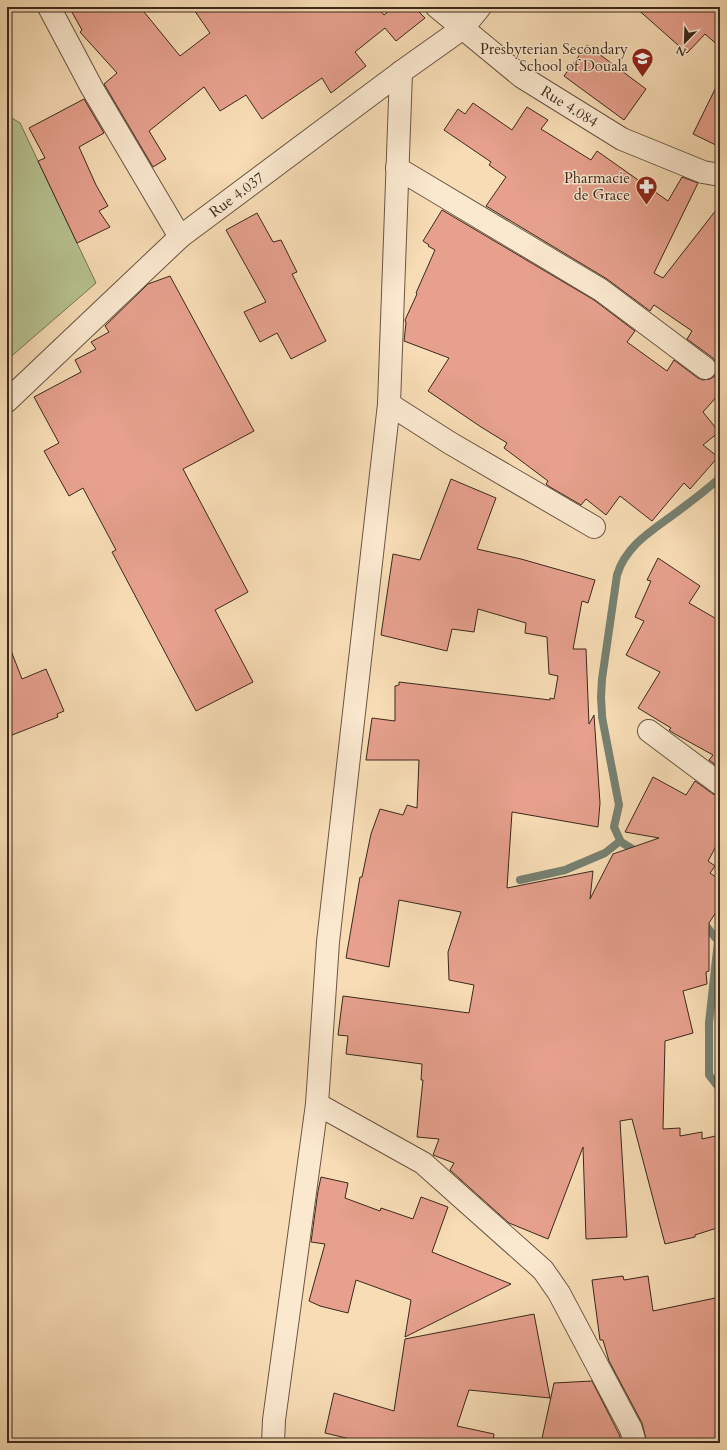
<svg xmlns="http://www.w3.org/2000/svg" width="727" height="1450" viewBox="0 0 727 1450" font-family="Cardo,serif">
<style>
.green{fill:#b7c291;stroke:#797557}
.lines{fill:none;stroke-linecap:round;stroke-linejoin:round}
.stream{stroke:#768171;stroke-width:8}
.building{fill:#e6a08d;stroke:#3b281d}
.minor-casing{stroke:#6a5543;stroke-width:24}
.minor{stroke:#fae8cf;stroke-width:22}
.labels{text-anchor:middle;stroke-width:3;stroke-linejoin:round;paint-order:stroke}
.poi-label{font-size:15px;fill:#3b281d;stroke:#fae8cf;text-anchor:end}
.street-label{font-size:15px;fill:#3b281d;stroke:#fae8cf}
</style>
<rect width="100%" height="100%" fill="#f7dcb5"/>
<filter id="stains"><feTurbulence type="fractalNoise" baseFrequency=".005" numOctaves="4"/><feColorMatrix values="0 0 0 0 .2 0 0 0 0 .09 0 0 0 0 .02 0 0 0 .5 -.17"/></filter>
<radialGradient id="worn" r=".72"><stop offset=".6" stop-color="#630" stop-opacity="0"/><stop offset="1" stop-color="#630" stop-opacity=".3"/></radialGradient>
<path class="green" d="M 7,115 L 20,123 L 96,283 L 7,360 Z"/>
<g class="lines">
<g class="stream">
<path d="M 602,714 L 601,698 L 602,679 L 617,575 C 626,545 653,530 677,512 C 692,501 706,490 720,478"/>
<path d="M 602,717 L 619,805 L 614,827 L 621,842 L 639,853"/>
<path d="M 520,880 L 565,870 L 605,853 L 620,841"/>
<path d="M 703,922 L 718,941 L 709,1023 L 709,1075 L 720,1089"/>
</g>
</g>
<g class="building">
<path d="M 69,7 L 140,7 L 180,56 L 210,33 L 192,7 L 377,7 L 384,15 L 394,7 L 414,7 L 425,18 L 396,41 L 385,28 L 355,52 L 366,66 L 331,93 L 322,78 L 262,119 L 246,95 L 220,111 L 204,87 L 149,131 L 166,159 L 153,167 L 104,84 L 117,73 L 80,32 L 82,30 Z"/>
<path d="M 635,7 L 712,7 L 720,15 L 720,47 L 705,34 L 687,53 Z"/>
<path d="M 587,45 L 646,89 L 624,120 L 564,76 Z"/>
<path d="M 720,79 L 720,147 L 693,134 Z"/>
<path d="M 84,99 L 104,133 L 79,147 L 96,185 L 108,206 L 99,211 L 110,227 L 77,243 L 38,161 L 45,158 L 29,128 Z"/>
<path d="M 473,103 L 512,130 L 527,107 L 548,120 L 541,129 L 591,160 L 597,151 L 668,201 L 682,177 L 698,183 L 654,273 L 663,278 L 720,205 L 720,393 L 703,412 L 719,432 L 703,445 L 718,457 L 690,489 L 684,483 L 652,521 L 620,496 L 606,515 L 586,499 L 581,505 L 550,487 L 546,484 L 548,481 L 504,448 L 507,443 L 481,427 L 428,391 L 449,358 L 404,341 L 406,323 L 405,320 L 417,294 L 416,293 L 435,250 L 428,246 L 429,245 L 423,241 L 442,210 L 594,300 L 635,331 L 627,342 L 667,371 L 674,360 L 698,378 L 703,380 L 710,379 L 715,376 L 717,370 L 717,363 L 713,358 L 687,339 L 692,331 L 654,305 L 650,311 L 607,279 L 486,206 L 506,177 L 489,165 L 491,162 L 444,130 L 458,109 L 465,114 Z"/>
<path d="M 257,213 L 273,242 L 281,240 L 297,272 L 292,274 L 326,341 L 291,359 L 277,333 L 260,342 L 244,312 L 266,302 L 226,230 Z"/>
<path d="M 170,276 L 254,431 L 183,469 L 248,592 L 215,610 L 253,682 L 196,711 L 112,552 L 116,550 L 83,488 L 69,496 L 44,451 L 59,443 L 34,397 L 81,372 L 75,360 L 96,349 L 91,342 L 109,332 L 105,326 L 148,284 Z"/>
<path d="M 451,479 L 496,498 L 477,549 L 521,559 L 595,580 L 588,603 L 582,601 L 573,649 L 586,649 L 589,724 L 594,715 L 600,803 L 598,827 L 512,812 L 507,888 L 593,871 L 590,899 L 613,854 L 659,838 L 625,832 L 653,777 L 686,795 L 695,781 L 713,794 L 720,796 L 720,839 L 708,861 L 715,866 L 710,873 L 720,880 L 720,906 L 709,923 L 709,971 L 706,972 L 707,984 L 683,991 L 693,1033 L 665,1041 L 663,1129 L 680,1128 L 680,1136 L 702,1132 L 702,1139 L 720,1135 L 720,1227 L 695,1235 L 695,1237 L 665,1244 L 632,1119 L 620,1121 L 627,1237 L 586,1239 L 583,1147 L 548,1239 L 509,1223 L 450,1170 L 454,1163 L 433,1155 L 439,1139 L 417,1137 L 423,1080 L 421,1080 L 422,1064 L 346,1054 L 348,1036 L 338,1035 L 343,996 L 469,1013 L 474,985 L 449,980 L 448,952 L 461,912 L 399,900 L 389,967 L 346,958 L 360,877 L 362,877 L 371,834 L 380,809 L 403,815 L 407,805 L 417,808 L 419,760 L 366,760 L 372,718 L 395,721 L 395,686 L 399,685 L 399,682 L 550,700 L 550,698 L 554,699 L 558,676 L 549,674 L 547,637 L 525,633 L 526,623 L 478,609 L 474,632 L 452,629 L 447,651 L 381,635 L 393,554 L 420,560 Z"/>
<path d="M 658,558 L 700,586 L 689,603 L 720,621 L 720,768 L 709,760 L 713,755 L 675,734 L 669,730 L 671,728 L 638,708 L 660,672 L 626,655 L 644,621 L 635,617 L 651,581 L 647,580 Z"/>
<path d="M 8,643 L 22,679 L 46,669 L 64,711 L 57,714 L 58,717 L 7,737 L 7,644 Z"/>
<path d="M 321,1177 L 348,1183 L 345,1198 L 380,1211 L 381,1208 L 413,1219 L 421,1197 L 448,1207 L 432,1252 L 511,1284 L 405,1337 L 411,1300 L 356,1280 L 348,1313 L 320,1306 L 309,1301 L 325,1244 L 311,1242 L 318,1191 Z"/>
<path d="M 623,1276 L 624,1280 L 648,1276 L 653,1311 L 720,1297 L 720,1443 L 647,1443 L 642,1423 L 609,1361 L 603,1340 L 600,1340 L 592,1280 Z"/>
<path d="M 534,1314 L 550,1398 L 469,1390 L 457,1426 L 494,1434 L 493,1443 L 367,1443 L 325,1433 L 334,1393 L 394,1411 L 405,1339 Z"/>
<path d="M 592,1381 L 619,1434 L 622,1443 L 541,1443 L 554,1383 Z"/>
</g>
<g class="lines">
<defs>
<g id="minor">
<path d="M 49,7 L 92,88 L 180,237"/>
<path id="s1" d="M 437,7 L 522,77 L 622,139 L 703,172 L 720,175"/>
<path d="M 397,168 L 601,290 L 705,368"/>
<path id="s2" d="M 7,401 L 180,237 L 401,72 L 463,28 L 480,7"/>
<path d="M 389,404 L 450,443 L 594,527"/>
<path d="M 649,731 L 720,784"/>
<path d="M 317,1104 L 423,1163 L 543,1270 L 559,1293 L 631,1429 L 635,1443"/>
<path d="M 273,1443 L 274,1420 L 317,1104 L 328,942 L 389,404 L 401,72"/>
</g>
</defs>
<use href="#minor" class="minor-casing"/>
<use href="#minor" class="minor"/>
</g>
<defs>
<symbol id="school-pin" viewBox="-11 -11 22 30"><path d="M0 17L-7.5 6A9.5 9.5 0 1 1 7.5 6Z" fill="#8f2418" stroke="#fae8cf"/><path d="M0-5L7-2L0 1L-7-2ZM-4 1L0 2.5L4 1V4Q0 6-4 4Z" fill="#fff"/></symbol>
<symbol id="pharmacy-pin" viewBox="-11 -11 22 30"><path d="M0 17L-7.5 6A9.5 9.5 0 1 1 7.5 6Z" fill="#8f2418" stroke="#fae8cf"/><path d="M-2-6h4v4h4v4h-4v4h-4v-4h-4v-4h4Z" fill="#fff"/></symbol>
</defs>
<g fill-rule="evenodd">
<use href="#school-pin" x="630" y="46" width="25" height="34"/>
<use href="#pharmacy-pin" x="634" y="174" width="25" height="34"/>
</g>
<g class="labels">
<g class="poi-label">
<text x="628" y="54">Presbyterian Secondary<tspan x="628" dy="17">School of Douala</tspan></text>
<text x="630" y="183">Pharmacie<tspan x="630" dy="17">de Grace</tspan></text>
</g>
<g class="street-label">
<text dy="5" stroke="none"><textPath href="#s1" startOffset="166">Rue 4.084</textPath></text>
<text dy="5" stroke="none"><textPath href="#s2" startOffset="309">Rue 4.037</textPath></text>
</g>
</g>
<rect width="727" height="1450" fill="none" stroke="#f7dcb5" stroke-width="24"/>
<rect x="8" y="8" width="711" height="1434" fill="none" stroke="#3b281d" stroke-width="2"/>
<rect x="12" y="12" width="703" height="1426" fill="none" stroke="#3b281d"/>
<g transform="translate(685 42) rotate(203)" stroke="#fae8cf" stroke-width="3" paint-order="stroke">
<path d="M0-3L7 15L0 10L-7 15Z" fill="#3b281d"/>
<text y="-6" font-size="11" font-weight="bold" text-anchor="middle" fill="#3b281d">N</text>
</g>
<rect width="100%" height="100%" filter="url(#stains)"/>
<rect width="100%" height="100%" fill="url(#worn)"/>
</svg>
